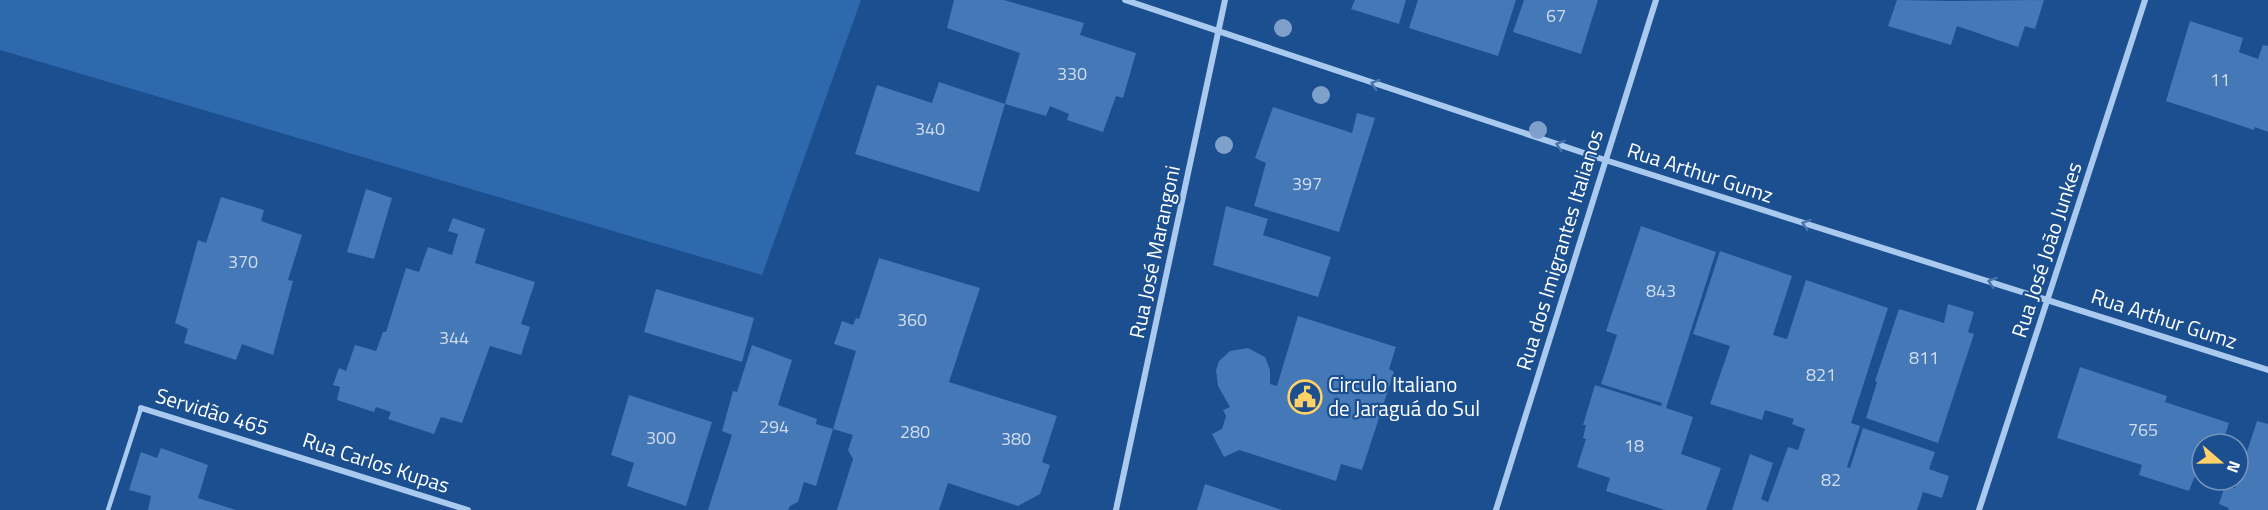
<svg xmlns="http://www.w3.org/2000/svg" width="2268" height="510" viewBox="0 0 2268 510" font-family="'Titillium Web',sans-serif">
<style>
.green{fill:#2e69ad}
.building{fill:#4478b7}
.lines{fill:none;stroke-linecap:round;stroke-linejoin:round}
.lane{stroke:#a9c9ee;stroke-width:4.5}
.street{stroke:#a9c9ee;stroke-width:6}
.tree{fill:#7ea0ca}
.oneway{stroke:#4674ac}
.labels{text-anchor:middle;stroke-width:4.5;stroke-linejoin:round;paint-order:stroke}
.number-label{font-size:18px;fill:#d0dded}
.street-label{font-size:21px;fill:#fff;stroke:#1b4f8f}
.poi-label{font-size:21px;fill:#fff;stroke:#1b4f8f;text-anchor:start}
</style>
<rect width="100%" height="100%" fill="#1b4f8f"/>
<path class="green" d="M 0,0 L 861,0 L 762,275 L 0,50 Z"/>
<g class="building">
<path d="M 954,0 L 1004,0 L 1084,23 L 1080,35 L 1136,53 L 1123,98 L 1116,96 L 1103,132 L 1067,120 L 1069,114 L 1050,106 L 1046,116 L 1005,104 L 979,192 L 855,154 L 877,85 L 932,103 L 939,82 L 1005,104 L 1020,53 L 947,28 Z"/>
<path d="M 1355,0 L 1406,0 L 1399,24 L 1351,9 Z"/>
<path d="M 1418,0 L 1516,0 L 1498,56 L 1409,28 Z"/>
<path d="M 1524,0 L 1598,0 L 1581,54 L 1513,32 Z"/>
<path d="M 1897,0 L 1950,1 L 2044,0 L 2035,29 L 2025,26 L 2018,47 L 1957,26 L 1951,45 L 1888,26 Z"/>
<path d="M 2190,21 L 2243,38 L 2239,52 L 2258,59 L 2263,45 L 2268,46 L 2268,132 L 2255,127 L 2254,130 L 2166,101 Z"/>
<path d="M 1273,107 L 1352,133 L 1357,113 L 1375,118 L 1339,232 L 1254,206 L 1266,163 L 1255,158 Z"/>
<path d="M 366,189 L 392,198 L 374,259 L 347,252 Z"/>
<path d="M 221,197 L 264,210 L 261,221 L 302,235 L 288,280 L 293,281 L 273,355 L 242,344 L 236,360 L 184,343 L 188,329 L 175,323 L 198,240 L 206,243 Z"/>
<path d="M 1226,206 L 1268,219 L 1263,235 L 1331,257 L 1318,297 L 1213,265 Z"/>
<path d="M 453,218 L 485,229 L 475,263 L 535,282 L 521,324 L 530,327 L 521,355 L 490,346 L 462,423 L 441,417 L 434,434 L 388,419 L 391,412 L 376,407 L 374,412 L 337,400 L 340,387 L 333,385 L 339,368 L 346,371 L 355,345 L 376,351 L 383,332 L 386,332 L 406,268 L 419,272 L 428,247 L 452,255 L 458,234 L 448,231 Z"/>
<path d="M 1641,226 L 1716,252 L 1666,408 L 1693,417 L 1681,454 L 1721,468 L 1706,510 L 1665,510 L 1606,491 L 1610,478 L 1577,467 L 1586,439 L 1583,438 L 1586,425 L 1583,425 L 1595,385 L 1661,406 L 1662,403 L 1601,384 L 1617,335 L 1606,331 Z"/>
<path d="M 1720,251 L 1792,276 L 1773,335 L 1787,339 L 1806,280 L 1888,308 L 1851,423 L 1860,426 L 1847,467 L 1850,468 L 1863,428 L 1935,452 L 1929,469 L 1949,476 L 1942,498 L 1923,492 L 1917,510 L 1732,510 L 1750,454 L 1773,463 L 1761,499 L 1768,502 L 1788,447 L 1798,450 L 1805,429 L 1792,424 L 1794,419 L 1765,410 L 1762,420 L 1710,404 L 1730,346 L 1693,334 Z"/>
<path d="M 879,258 L 980,288 L 949,382 L 1057,416 L 1042,462 L 1050,465 L 1040,494 L 1018,506 L 948,483 L 939,510 L 837,510 L 853,459 L 848,450 L 853,435 L 833,429 L 856,351 L 834,344 L 842,321 L 853,325 L 856,318 L 859,319 Z"/>
<path d="M 656,289 L 754,318 L 742,362 L 644,332 Z"/>
<path d="M 1948,304 L 1974,312 L 1968,332 L 1974,334 L 1938,443 L 1866,418 L 1877,382 L 1875,381 L 1899,309 L 1944,323 Z"/>
<path d="M 1298,316 L 1396,347 L 1389,369 L 1394,372 L 1362,470 L 1341,464 L 1336,481 L 1239,450 L 1224,457 L 1212,434 L 1222,429 L 1226,416 L 1223,410 L 1230,407 L 1218,386 L 1216,370 L 1219,361 L 1230,351 L 1248,348 L 1265,357 L 1270,370 L 1270,384 L 1277,386 Z"/>
<path d="M 752,345 L 792,360 L 778,405 L 817,419 L 816,424 L 833,429 L 816,486 L 804,482 L 798,502 L 790,506 L 788,510 L 708,510 L 732,435 L 722,431 L 733,391 L 737,392 Z"/>
<path d="M 2080,367 L 2167,396 L 2165,402 L 2229,423 L 2222,444 L 2202,444 L 2202,469 L 2198,468 L 2189,491 L 2139,475 L 2142,465 L 2057,438 Z"/>
<path d="M 629,395 L 712,422 L 686,506 L 627,486 L 634,463 L 611,455 Z"/>
<path d="M 2257,421 L 2268,424 L 2268,510 L 2228,510 L 2229,508 L 2219,504 L 2225,485 L 2235,488 Z"/>
<path d="M 161,448 L 208,465 L 198,498 L 236,510 L 148,510 L 151,496 L 129,490 L 141,452 L 157,458 Z"/>
<path d="M 1205,484 L 1282,510 L 1197,510 Z"/>
</g>
<g class="lines">
<path class="lane" d="M 108,510 L 141,408"/>
<g class="street">
<path d="M 1125,0 L 1605,160 L 2268,370"/>
<path d="M 141,408 L 468,510"/>
<path d="M 1116,510 L 1225,0"/>
<path d="M 1496,510 L 1656,0"/>
<path d="M 1979,510 L 2145,0"/>
</g>
</g>
<g class="tree">
<circle cx="1283" cy="28" r="9"/>
<circle cx="1321" cy="95" r="9"/>
<circle cx="1538" cy="130" r="9"/>
<circle cx="1224" cy="145" r="9"/>
</g>
<defs><path id="oneway-chevron" d="M-2-3.5L2.5 0L-2 3.5" fill="none" stroke-width="1.6" stroke-linecap="round" stroke-linejoin="round" transform="scale(1.5)"/></defs>
<g class="oneway">
<use href="#oneway-chevron" transform="translate(1375 84) rotate(-162)"/>
<use href="#oneway-chevron" transform="translate(1560 145) rotate(-162)"/>
<use href="#oneway-chevron" transform="translate(1806 224) rotate(-162)"/>
<use href="#oneway-chevron" transform="translate(1992 282) rotate(-162)"/>
</g>
<defs>
<symbol id="civic-ring" viewBox="-11 -11 22 22"><circle r="9.5" fill="#1b4f8f" stroke="#ffd166" stroke-width="1.5"/><path d="M-.6-6.5H3V-4.5H.6V-3L4-1V1h2V6H-6V1h2V-1L-.6-3ZM-1.2 2.5V6h2.4V2.5Z" fill="#ffd166"/></symbol>
</defs>
<g fill-rule="evenodd">
<use href="#civic-ring" x="1286" y="378" width="38" height="38"/>
</g>
<g class="labels">
<g class="number-label">
<text x="1556" y="22">67</text>
<text x="1072" y="80">330</text>
<text x="2220" y="86">11</text>
<text x="930" y="135">340</text>
<text x="1307" y="190">397</text>
<text x="243" y="268">370</text>
<text x="1661" y="297">843</text>
<text x="912" y="326">360</text>
<text x="454" y="344">344</text>
<text x="1924" y="364">811</text>
<text x="1821" y="381">821</text>
<text x="774" y="433">294</text>
<text x="2143" y="436">765</text>
<text x="915" y="438">280</text>
<text x="661" y="444">300</text>
<text x="1016" y="445">380</text>
<text x="1634" y="452">18</text>
<text x="1831" y="486">82</text>
</g>
<g class="street-label">
<text transform="translate(1700 173) rotate(18)" y="7">Rua Arthur Gumz</text>
<text transform="translate(1560 250) rotate(-73)" y="7">Rua dos Imigrantes Italianos</text>
<text transform="translate(2047 250) rotate(-72)" y="7">Rua José João Junkes</text>
<text transform="translate(1155 252) rotate(-78)" y="7">Rua José Marangoni</text>
<text transform="translate(2164 319) rotate(18)" y="7">Rua Arthur Gumz</text>
<text transform="translate(212 412) rotate(17)" y="7">Servidão 465</text>
<text transform="translate(376 463) rotate(18)" y="7">Rua Carlos Kupas</text>
</g>
<g class="poi-label">
<text x="1328" y="392">Circulo Italiano<tspan x="1328" dy="24">de Jaraguá do Sul</tspan></text>
</g>
</g>
<g transform="translate(2220 462) rotate(110)"><circle r="28" fill="#1b4f8f" stroke="#7695bc" stroke-width="1.5"/>
<path d="M0-4.5L10 22L0 15L-10 22Z" fill="#ffd166"/>
<text y="-9" font-size="16" font-weight="bold" text-anchor="middle" fill="#ffffff">N</text>
</g>
</svg>
